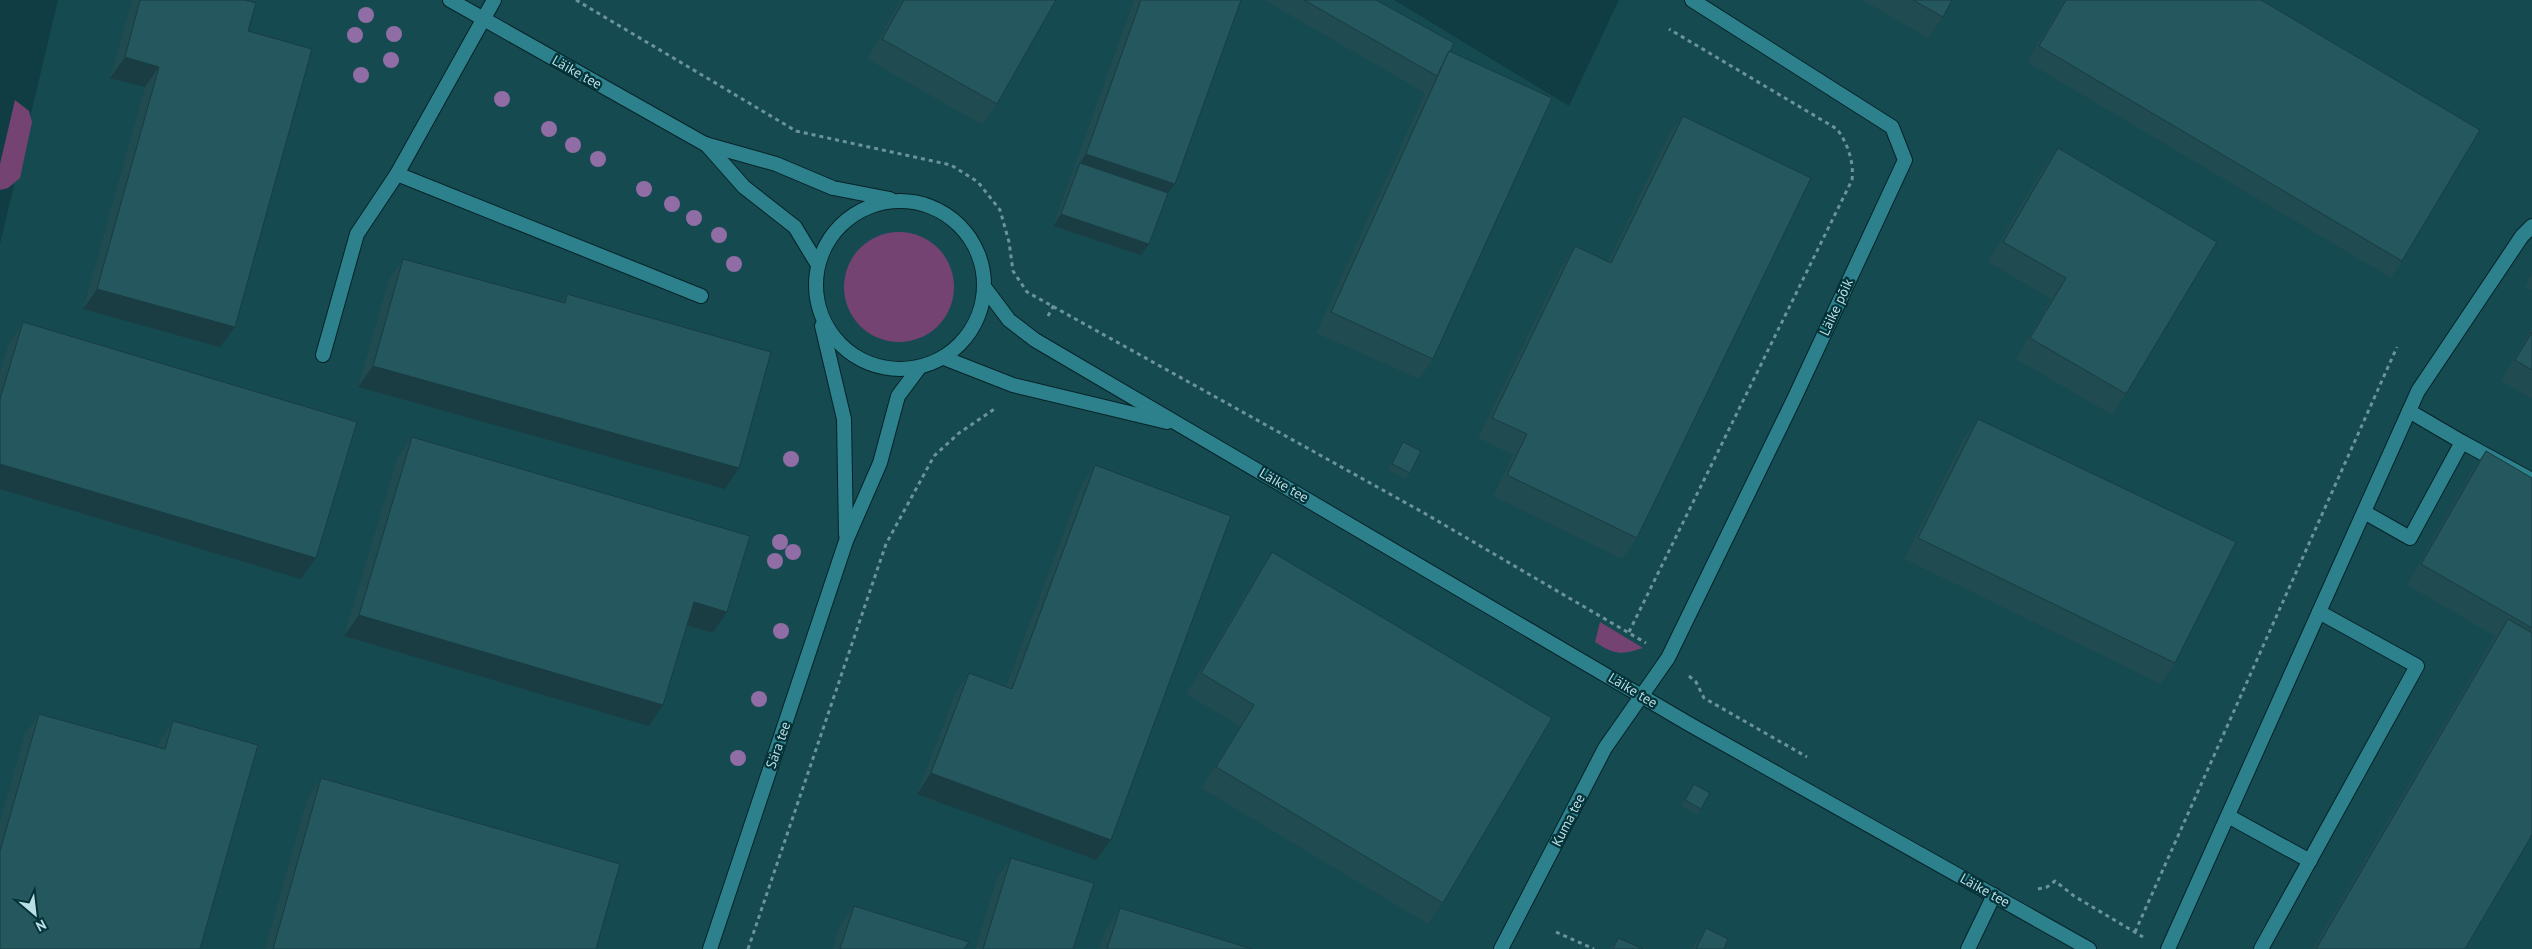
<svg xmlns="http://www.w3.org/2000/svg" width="2532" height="949" viewBox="0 0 2532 949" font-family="'PT Sans',sans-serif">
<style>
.built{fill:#164a51}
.green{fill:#744372}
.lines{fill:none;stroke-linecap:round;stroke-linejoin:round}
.service-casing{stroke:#072225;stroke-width:16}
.minor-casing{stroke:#072225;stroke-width:16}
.path{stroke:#6b949a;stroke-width:3;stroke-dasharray:4 4;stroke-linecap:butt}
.service{stroke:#2c818d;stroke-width:14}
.minor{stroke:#2c818d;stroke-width:14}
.tree{fill:#906da5}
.wall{fill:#1f4b51}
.shaded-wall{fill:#193d42}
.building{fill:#24575e;stroke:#193d42}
.labels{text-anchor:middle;stroke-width:4.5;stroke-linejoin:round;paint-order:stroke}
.street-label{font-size:14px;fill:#badfe5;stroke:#033239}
</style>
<rect width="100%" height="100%" fill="#103d43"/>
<path class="built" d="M 58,0 L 1394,0 L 1569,106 L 1619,0 L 2532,0 L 2532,949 L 0,949 L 0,244 Z"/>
<g class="green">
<path d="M 15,100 L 29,111 L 32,122 L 20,178 L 8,188 L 0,190 L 0,164 Z"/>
<circle cx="899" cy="287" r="55"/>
<path d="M 1600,622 L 1643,648 C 1621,655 1615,655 1595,642 Z"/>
</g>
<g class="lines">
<defs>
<g id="service">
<path d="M 494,0 L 397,174 L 701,296"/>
<path d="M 323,355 L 357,234 L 397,174"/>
<path d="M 2462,442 L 2532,480"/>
<path d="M 2364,512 L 2410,538 L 2462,442 L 2409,411"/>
<path d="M 2228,816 L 2310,861"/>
<path d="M 1968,949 L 1994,895"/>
<path d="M 2168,949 L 2418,391 L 2522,236 L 2532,226"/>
<path d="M 2261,949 L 2417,666 L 2319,612"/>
</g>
<g id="minor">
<path d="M 450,0 L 705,144 L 776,164 L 833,188 L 890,199"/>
<path d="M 706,144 L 744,187 L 795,227 L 818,265"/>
<circle cx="900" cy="285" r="84"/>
<path d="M 985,288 L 1009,320 L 1035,340 L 1689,724 L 2089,949"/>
<path d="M 822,326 L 844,419 L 846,535"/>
<path d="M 944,358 L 1013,385 L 1167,422"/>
<path d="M 710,949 L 846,541 L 880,463 L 898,396 L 919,368"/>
<path d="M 1501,949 L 1605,748 L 1668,658 L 1794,399 L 1905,160 L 1892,127 L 1692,0"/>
</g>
</defs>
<use href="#service" class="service-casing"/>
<use href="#minor" class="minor-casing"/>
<g class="path">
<path d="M 576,0 L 796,131 L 951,165 L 978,182 L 1000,210 L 1009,242 L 1013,271 L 1027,292 L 1424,513 L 1646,643"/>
<path d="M 1048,316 L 1054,305"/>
<path d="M 1629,632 L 1852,180 C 1854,162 1848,144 1837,129 L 1669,29"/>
<path d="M 1689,676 L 1696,682 L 1704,698 L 1807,757"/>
<path d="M 2038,889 L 2047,887 L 2055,881 L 2074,896 L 2143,937"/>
<path d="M 1556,932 L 1594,949"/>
<path d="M 2135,932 L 2397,347"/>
<path d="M 748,949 L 886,544 L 934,456 L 959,433 L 996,408"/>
</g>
<use href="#service" class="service"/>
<use href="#minor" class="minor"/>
</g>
<g class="tree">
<circle cx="366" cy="15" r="8"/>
<circle cx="394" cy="34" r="8"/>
<circle cx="355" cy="35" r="8"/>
<circle cx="391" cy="60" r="8"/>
<circle cx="361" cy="75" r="8"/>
<circle cx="502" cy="99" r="8"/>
<circle cx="549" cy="129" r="8"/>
<circle cx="573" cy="145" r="8"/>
<circle cx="598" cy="159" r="8"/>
<circle cx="644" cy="189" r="8"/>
<circle cx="672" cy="204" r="8"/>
<circle cx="694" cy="218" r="8"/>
<circle cx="719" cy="235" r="8"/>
<circle cx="734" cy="264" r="8"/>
<circle cx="791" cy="459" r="8"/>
<circle cx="780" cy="542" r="8"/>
<circle cx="793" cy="552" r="8"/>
<circle cx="775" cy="561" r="8"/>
<circle cx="781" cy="631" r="8"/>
<circle cx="759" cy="699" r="8"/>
<circle cx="738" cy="758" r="8"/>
</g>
<g class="wall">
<path d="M 132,0 L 245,0 L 248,31 L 235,327 L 220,347 L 83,309 L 145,87 L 110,78 Z"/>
<path d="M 901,0 L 1056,0 L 997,104 L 982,125 L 867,59 Z"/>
<path d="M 1134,0 L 1241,0 L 1175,184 L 1168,193 L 1149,244 L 1141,255 L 1053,226 Z"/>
<path d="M 1264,0 L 1376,0 L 1450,52 L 1433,359 L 1419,379 L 1316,333 L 1425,93 Z"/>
<path d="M 1862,0 L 1952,0 L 1943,17 L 1928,38 Z"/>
<path d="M 2064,0 L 2261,0 L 2402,261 L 2391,278 L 2027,62 Z"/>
<path d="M 1683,116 L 1637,538 L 1622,559 L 1493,496 L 1513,455 L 1478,438 L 1561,267 L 1575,246 L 1608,262 L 1668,136 Z"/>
<path d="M 2058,148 L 2126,394 L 2112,415 L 2016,359 L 2051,299 L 1988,262 L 2043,168 Z"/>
<path d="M 403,259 L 561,302 L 567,294 L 725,489 L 358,387 L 389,279 Z"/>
<path d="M 2532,273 L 2532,290 L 2525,287 Z"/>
<path d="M 23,322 L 301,579 L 0,489 L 0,371 L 9,343 Z"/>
<path d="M 2532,328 L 2532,399 L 2501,381 Z"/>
<path d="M 1978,419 L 2175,663 L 2161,684 L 1904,559 L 1963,440 Z"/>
<path d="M 412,437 L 727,612 L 713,633 L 687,625 L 649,726 L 344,636 L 397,458 Z"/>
<path d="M 1403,442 L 1410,473 L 1406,479 L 1388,470 L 1399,448 Z"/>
<path d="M 2486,451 L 2532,478 L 2532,835 L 2465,949 L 2313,949 L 2495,636 L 2407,585 L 2471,472 Z"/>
<path d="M 1095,465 L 1111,840 L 1096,860 L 917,794 L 955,694 L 969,673 L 1006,686 L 1081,486 Z"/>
<path d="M 1272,552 L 1443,903 L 1428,924 L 1201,788 L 1240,726 L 1186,694 L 1258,573 Z"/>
<path d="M 39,714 L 157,747 L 159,742 L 173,721 L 258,745 L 0,949 L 0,821 L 25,734 Z"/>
<path d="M 321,778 L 596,949 L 265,949 L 307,799 Z"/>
<path d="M 1694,784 L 1701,809 L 1697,815 L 1681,806 Z"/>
<path d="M 1011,858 L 1073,949 L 975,949 L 997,878 Z"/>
<path d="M 854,906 L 964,949 L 832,949 L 839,927 Z"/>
<path d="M 1120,908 L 1252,949 L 1099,949 L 1106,929 Z"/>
<path d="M 1706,928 L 1724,949 L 1691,949 Z"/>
<path d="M 1618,938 L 1642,949 L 1610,949 Z"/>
</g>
<g class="shaded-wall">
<path d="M 125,57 L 159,67 L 145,87 L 110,78 Z"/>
<path d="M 1086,154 L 1175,184 L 1160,204 L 1080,163 Z"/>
<path d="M 1061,214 L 1149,244 L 1141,255 L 1053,226 Z"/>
<path d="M 97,289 L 235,327 L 220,347 L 83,309 Z"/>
<path d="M 373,366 L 739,468 L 725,489 L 358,387 Z"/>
<path d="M 0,464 L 316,558 L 301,579 L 0,489 Z"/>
<path d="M 694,602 L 727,612 L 713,633 L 679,623 Z"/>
<path d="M 359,615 L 663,705 L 649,726 L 344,636 Z"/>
<path d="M 931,773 L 1111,840 L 1096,860 L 917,794 Z"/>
</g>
<g class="building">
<path d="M 140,0 L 245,0 L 256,3 L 248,31 L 312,49 L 235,327 L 97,289 L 159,67 L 125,57 Z"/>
<path d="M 904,0 L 1056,0 L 997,104 L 882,39 Z"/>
<path d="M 1141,0 L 1241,0 L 1175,184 L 1086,154 Z"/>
<path d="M 1304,0 L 1376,0 L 1454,43 L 1450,52 L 1449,51 L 1437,76 Z"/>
<path d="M 1913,0 L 1952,0 L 1943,17 Z"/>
<path d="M 2066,0 L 2261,0 L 2480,130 L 2402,261 L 2039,46 Z"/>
<path d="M 1449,51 L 1552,98 L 1433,359 L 1331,312 Z"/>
<path d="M 1683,116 L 1811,178 L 1637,538 L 1507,475 L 1527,434 L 1492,418 L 1575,246 L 1611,263 Z"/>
<path d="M 2058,148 L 2217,242 L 2126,394 L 2030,338 L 2066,278 L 2003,242 Z"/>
<path d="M 1080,163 L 1168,193 L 1149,244 L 1061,214 Z"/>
<path d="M 403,259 L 565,303 L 567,294 L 771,352 L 739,468 L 373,366 Z"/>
<path d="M 23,322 L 357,422 L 316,558 L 0,464 L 0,399 Z"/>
<path d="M 2532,332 L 2532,370 L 2515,360 Z"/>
<path d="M 1978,419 L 2236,542 L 2175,663 L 1918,538 Z"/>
<path d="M 412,437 L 750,536 L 727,612 L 694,602 L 663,705 L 359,615 Z"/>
<path d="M 1403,442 L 1421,451 L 1410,473 L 1392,464 Z"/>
<path d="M 2486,451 L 2532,478 L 2532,628 L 2421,564 Z"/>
<path d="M 1095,465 L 1231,516 L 1111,840 L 931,773 L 969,673 L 1012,689 Z"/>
<path d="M 1272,552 L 1552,718 L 1443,903 L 1216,767 L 1254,705 L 1201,673 Z"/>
<path d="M 2508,619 L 2532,633 L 2532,835 L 2465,949 L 2316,949 Z"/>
<path d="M 39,714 L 165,749 L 173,721 L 258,745 L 200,949 L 0,949 L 0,851 Z"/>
<path d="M 321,778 L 620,864 L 596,949 L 273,949 Z"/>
<path d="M 1694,784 L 1710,793 L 1701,809 L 1685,800 Z"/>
<path d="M 1011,858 L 1094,883 L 1073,949 L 983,949 Z"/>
<path d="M 854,906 L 969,942 L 964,949 L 840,949 Z"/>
<path d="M 1120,908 L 1252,949 L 1107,949 Z"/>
<path d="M 1706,928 L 1728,939 L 1724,949 L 1696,949 Z"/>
<path d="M 1618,938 L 1643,949 L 1613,949 Z"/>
</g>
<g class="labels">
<g class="street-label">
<text transform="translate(577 72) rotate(29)" y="5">Läike tee</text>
<text transform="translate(1836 307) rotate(-65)" y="5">Läike põik</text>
<text transform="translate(1284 485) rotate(30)" y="5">Läike tee</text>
<text transform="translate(1633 690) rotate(31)" y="5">Läike tee</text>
<text transform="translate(778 745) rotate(-71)" y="5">Sära tee</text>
<text transform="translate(1568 820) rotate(-63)" y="5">Kuma tee</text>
<text transform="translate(1985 890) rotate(29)" y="5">Läike tee</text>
</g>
</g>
<g transform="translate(35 914) rotate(152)" stroke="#033239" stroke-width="4" paint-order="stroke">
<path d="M0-4L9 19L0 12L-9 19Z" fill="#badfe5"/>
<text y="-8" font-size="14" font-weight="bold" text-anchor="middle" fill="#badfe5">N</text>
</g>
</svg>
